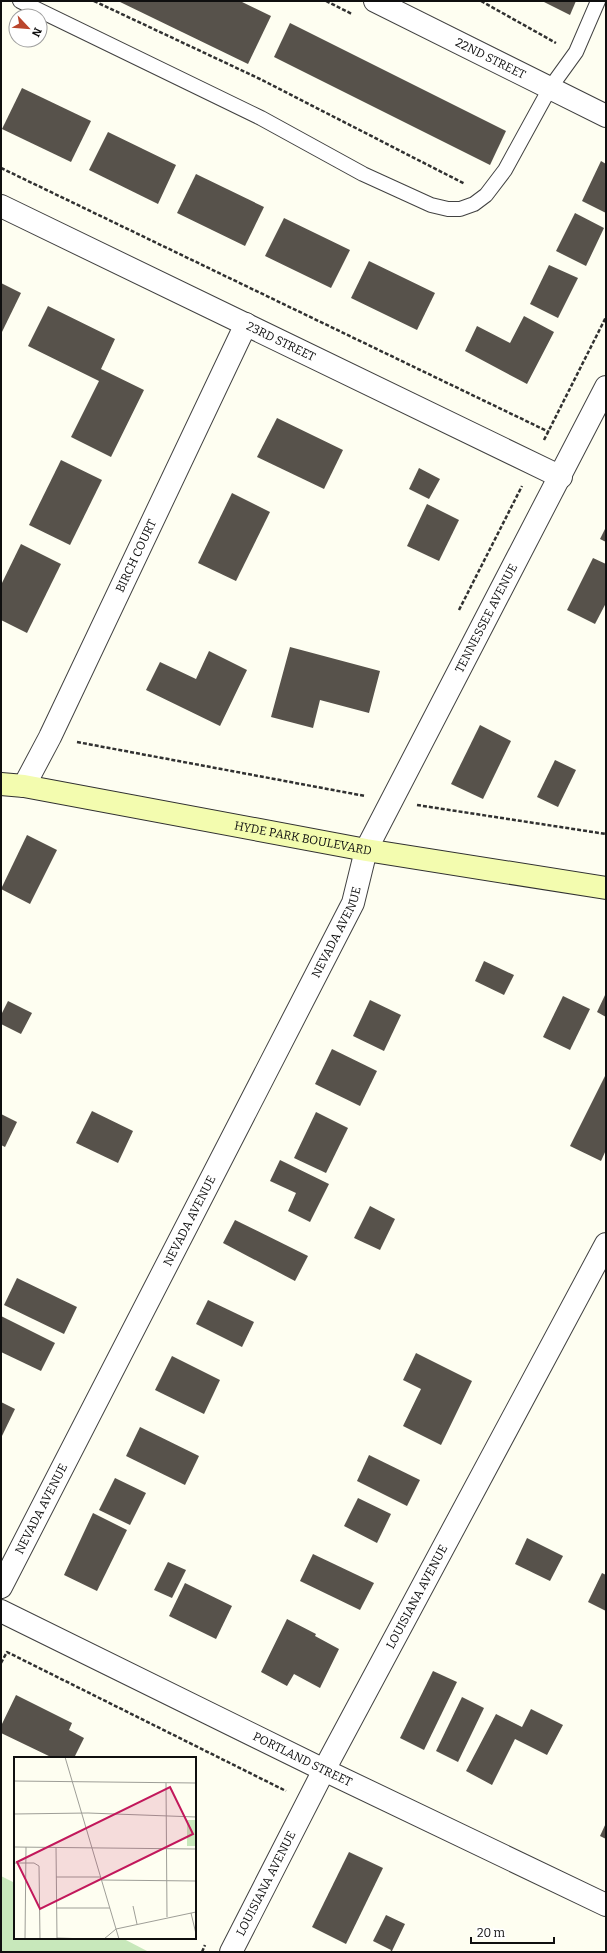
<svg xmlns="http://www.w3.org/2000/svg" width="607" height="1953" viewBox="0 0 607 1953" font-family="Bitter,serif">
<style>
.green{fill:#c8e8bb}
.building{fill:#57524b}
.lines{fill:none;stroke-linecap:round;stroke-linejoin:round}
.service-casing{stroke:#424242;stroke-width:16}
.minor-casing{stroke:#424242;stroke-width:24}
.secondary-casing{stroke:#313131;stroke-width:24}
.path{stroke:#313131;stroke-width:2.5;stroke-dasharray:4 2;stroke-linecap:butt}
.service{stroke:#fff;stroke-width:14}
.minor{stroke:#fff;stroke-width:22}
.secondary{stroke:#f3fcaf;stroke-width:22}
.labels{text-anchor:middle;stroke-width:4;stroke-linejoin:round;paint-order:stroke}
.street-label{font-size:12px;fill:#0f0f0f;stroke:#fff}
.inset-road{fill:none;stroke:#9e9e97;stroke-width:1}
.view{fill:#c2185b;fill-opacity:0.15;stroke:#c2185b;stroke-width:2}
.inset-edge{fill:none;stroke:#0f0f0f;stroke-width:2}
</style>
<rect width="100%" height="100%" fill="#fefef1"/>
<path class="green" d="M 1,1876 L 15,1883 L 15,1938 L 122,1938 L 149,1952 L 1,1952 Z"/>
<g class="building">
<path d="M 118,1 L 240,1 L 271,16 L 248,64 Z"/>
<path d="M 542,1 L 576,1 L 570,15 Z"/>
<path d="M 290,23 L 506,131 L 490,165 L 274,57 Z"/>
<path d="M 22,88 L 91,121 L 71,162 L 2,129 Z"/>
<path d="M 108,132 L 176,165 L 158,204 L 89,170 Z"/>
<path d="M 601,161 L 606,164 L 606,213 L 582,201 Z"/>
<path d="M 196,174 L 264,207 L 245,246 L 177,213 Z"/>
<path d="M 575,213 L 604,228 L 586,266 L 556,251 Z"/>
<path d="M 284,218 L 350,250 L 331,288 L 265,256 Z"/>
<path d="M 369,261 L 435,293 L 417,330 L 351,298 Z"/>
<path d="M 549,265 L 578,278 L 558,318 L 530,304 Z"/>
<path d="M 1,283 L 21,293 L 1,334 Z"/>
<path d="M 48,306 L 115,339 L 101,369 L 144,390 L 111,457 L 71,437 L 99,381 L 28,346 Z"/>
<path d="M 524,316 L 554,332 L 527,384 L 465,351 L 477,326 L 510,343 Z"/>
<path d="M 277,418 L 343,450 L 324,489 L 257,457 Z"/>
<path d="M 61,460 L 102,480 L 70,545 L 29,525 Z"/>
<path d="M 419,468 L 440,479 L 429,499 L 409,489 Z"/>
<path d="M 232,493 L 270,512 L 236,581 L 198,563 Z"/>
<path d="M 427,504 L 459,520 L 439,561 L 407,546 Z"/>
<path d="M 606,527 L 606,542 L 600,539 Z"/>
<path d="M 21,544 L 61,564 L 27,633 L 1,620 L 1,585 Z"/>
<path d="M 593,558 L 606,564 L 606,603 L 595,624 L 567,610 Z"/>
<path d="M 290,647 L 380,671 L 369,713 L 320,700 L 313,728 L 271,717 Z"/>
<path d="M 209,651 L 247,670 L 220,726 L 146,690 L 160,662 L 196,679 Z"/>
<path d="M 480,725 L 511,741 L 483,799 L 451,784 Z"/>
<path d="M 555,760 L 576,770 L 558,807 L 537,797 Z"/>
<path d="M 27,835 L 57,850 L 30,904 L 1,889 Z"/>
<path d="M 484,961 L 514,975 L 504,995 L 475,981 Z"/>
<path d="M 606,993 L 606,1017 L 597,1012 Z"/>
<path d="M 563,996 L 590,1009 L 570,1050 L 543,1037 Z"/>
<path d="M 370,1000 L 401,1015 L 384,1051 L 353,1036 Z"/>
<path d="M 8,1001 L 32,1013 L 21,1034 L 1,1024 L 1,1015 Z"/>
<path d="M 332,1049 L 377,1071 L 360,1106 L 315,1084 Z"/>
<path d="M 606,1074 L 606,1150 L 601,1161 L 570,1146 Z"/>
<path d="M 92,1111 L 133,1131 L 118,1163 L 76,1143 Z"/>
<path d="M 316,1112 L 348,1128 L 326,1173 L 294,1158 Z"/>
<path d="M 1,1114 L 17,1122 L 5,1147 L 1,1145 Z"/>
<path d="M 280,1160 L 329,1184 L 310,1222 L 288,1211 L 296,1193 L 270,1181 Z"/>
<path d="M 370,1206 L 395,1219 L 380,1250 L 354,1238 Z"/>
<path d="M 235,1220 L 308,1256 L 295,1281 L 223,1243 Z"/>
<path d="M 17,1278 L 77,1307 L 64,1334 L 4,1305 Z"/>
<path d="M 208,1300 L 254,1322 L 242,1347 L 196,1324 Z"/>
<path d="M 1,1316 L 55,1343 L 41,1371 L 1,1352 Z"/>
<path d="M 416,1353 L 472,1381 L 441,1445 L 403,1426 L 421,1389 L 403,1380 Z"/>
<path d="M 172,1356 L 220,1380 L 204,1414 L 155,1390 Z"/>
<path d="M 1,1402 L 15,1409 L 1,1438 Z"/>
<path d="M 140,1427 L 199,1456 L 185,1485 L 126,1456 Z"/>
<path d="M 369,1455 L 420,1480 L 407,1506 L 357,1481 Z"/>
<path d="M 115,1478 L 146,1493 L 130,1525 L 99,1510 Z"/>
<path d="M 358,1498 L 391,1514 L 377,1543 L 344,1526 Z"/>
<path d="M 93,1513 L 127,1530 L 97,1591 L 64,1575 Z"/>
<path d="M 527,1538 L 563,1556 L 550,1581 L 515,1564 Z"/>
<path d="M 313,1554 L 374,1583 L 360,1610 L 300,1581 Z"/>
<path d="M 168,1562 L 186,1570 L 172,1598 L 154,1590 Z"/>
<path d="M 602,1573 L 606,1575 L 606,1611 L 588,1602 Z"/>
<path d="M 185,1583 L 232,1606 L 216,1639 L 169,1616 Z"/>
<path d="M 287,1619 L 316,1634 L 315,1636 L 339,1649 L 320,1688 L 294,1674 L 287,1686 L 261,1672 Z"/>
<path d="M 433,1671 L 457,1682 L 424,1750 L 400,1738 Z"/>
<path d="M 16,1695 L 72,1723 L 69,1730 L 84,1738 L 74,1758 L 53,1758 L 1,1733 L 1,1726 Z"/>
<path d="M 462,1697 L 484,1708 L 458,1762 L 436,1751 Z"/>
<path d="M 531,1709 L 563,1725 L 547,1755 L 515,1739 L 492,1785 L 466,1771 L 496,1714 L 522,1727 Z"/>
<path d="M 606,1823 L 606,1839 L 600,1836 Z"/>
<path d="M 349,1852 L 383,1868 L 346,1944 L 312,1927 Z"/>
<path d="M 386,1915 L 405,1924 L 392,1951 L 395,1952 L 390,1952 L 391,1950 L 373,1941 Z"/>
</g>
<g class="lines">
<defs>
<path id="service" d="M 20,1 L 261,118 L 363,174 L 431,205 L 448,209 L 460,209 L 474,204 L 486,195 L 505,170 L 550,88 L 576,52 L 598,1"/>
<g id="minor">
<path id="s1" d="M 375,1 L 606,116"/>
<path id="s2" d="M 1,206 L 561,477"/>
<path id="s3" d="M 24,786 L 50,737 L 246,324"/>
<path id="s4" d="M 1,1587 L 353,903 L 366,850 L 606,387"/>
<path id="s5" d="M 1,1611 L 324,1770 L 606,1905"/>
<path id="s6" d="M 231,1952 L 324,1770 L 606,1244"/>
</g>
<g id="secondary">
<path id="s7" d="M 1,784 L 24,786 L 366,850 L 606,888"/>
</g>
</defs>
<use href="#service" class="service-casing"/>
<use href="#minor" class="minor-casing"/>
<use href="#secondary" class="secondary-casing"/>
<g class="path">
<path d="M 94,1 L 260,79 L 465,184"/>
<path d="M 326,1 L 352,14"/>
<path d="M 481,1 L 556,43"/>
<path d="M 1,168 L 549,432"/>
<path d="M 544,440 L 606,317"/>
<path d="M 459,610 L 522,486"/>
<path d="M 77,742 L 365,796"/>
<path d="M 417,805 L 606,834"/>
<path d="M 1,1663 L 7,1652 L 286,1791"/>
<path d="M 202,1952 L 205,1945"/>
</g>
<use href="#service" class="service"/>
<use href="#minor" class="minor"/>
<use href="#secondary" class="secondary"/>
</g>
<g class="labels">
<g class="street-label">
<text dy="4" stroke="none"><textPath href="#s1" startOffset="129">22ND STREET</textPath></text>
<text dy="4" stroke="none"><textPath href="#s2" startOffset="311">23RD STREET</textPath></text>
<text dy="4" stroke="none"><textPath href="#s3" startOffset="256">BIRCH COURT</textPath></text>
<text dy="4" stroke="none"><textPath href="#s4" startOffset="1085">TENNESSEE AVENUE</textPath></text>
<text dy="4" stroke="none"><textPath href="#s7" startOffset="307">HYDE PARK BOULEVARD</textPath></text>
<text dy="4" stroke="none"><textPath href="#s4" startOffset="736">NEVADA AVENUE</textPath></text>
<text dy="4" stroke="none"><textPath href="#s4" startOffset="412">NEVADA AVENUE</textPath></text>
<text dy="4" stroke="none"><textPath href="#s4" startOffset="88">NEVADA AVENUE</textPath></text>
<text dy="4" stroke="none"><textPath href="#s6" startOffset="401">LOUISIANA AVENUE</textPath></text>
<text dy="4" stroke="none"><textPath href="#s5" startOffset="336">PORTLAND STREET</textPath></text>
<text dy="4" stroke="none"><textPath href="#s6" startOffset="77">LOUISIANA AVENUE</textPath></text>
</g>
</g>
<g transform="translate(14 1757)">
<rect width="182" height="182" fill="#fefef1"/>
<path d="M 173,63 L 182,63 L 182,89 L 173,89 Z" fill="#c8e8bb"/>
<path class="inset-road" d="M 51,0 L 105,182M 0,24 L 182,26M 152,26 L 153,160M 0,57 L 74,56 L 182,60M 0,90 L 182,92M 42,90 L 43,182M 0,106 L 20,106 L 25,109 L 26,182M 42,120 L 87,120M 88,123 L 182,124M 119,149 L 123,167M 42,151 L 96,151M 177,156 L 182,177M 43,181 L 74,182M 11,182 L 12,90M 90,182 L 102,172 L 182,155"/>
<path class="view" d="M 156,30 L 179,77 L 26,152 L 3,105 Z"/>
<rect width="182" height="182" class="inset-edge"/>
</g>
<rect width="607" height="1953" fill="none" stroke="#0f0f0f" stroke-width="4"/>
<g transform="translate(28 28) rotate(116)"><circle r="19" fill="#ffffff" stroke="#9f9f9f"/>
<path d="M0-3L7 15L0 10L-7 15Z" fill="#ba452c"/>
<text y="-6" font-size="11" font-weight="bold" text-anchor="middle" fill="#0f0f0f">N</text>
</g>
<path d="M471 1937v6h83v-6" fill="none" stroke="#0f0f0f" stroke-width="2"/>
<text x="477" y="1937" font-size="12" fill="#0f0f0f" stroke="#ffffff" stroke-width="3" paint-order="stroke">20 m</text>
</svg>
